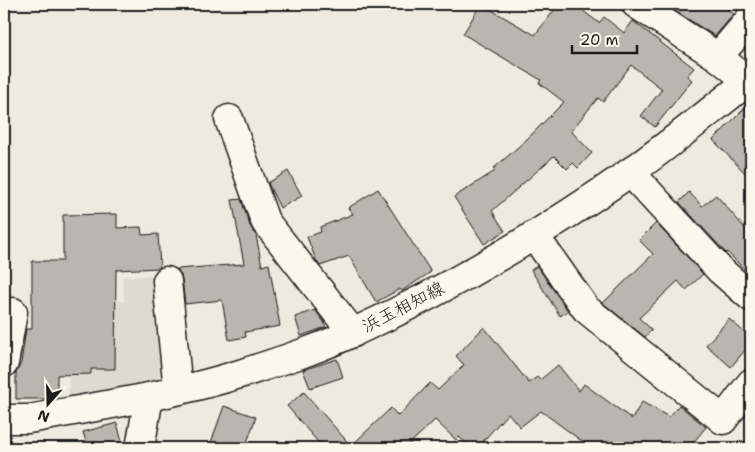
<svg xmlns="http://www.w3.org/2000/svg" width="755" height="452" viewBox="0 0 755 452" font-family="'Shantell Sans','Klee One',sans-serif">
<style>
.built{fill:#dedad1}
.building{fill:#b9b6af;stroke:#1c1c1c}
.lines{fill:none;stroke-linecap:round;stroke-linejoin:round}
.minor-casing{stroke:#1c1c1c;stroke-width:31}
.major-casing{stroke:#1c1c1c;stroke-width:31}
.minor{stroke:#fbf7ec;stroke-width:28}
.major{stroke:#fbf7ec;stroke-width:28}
.labels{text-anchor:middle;stroke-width:4.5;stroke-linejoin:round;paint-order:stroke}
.street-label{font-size:18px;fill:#1c1c1c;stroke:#fbf7ec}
</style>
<rect width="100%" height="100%" fill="#eeeadf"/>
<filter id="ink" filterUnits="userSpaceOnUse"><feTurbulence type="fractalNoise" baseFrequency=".02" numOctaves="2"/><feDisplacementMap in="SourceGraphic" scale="10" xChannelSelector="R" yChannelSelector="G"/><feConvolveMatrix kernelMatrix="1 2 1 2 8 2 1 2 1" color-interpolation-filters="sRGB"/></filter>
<g filter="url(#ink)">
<path class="built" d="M 167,275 L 165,381 L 69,402 L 68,303 L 124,301 L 122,277 Z"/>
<g class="building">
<path d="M 481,4 L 535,35 L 559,4 L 574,4 L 599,23 L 604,17 L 624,33 L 633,21 L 694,68 L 687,76 L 692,80 L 655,127 L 641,116 L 662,89 L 631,65 L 603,102 L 598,98 L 571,131 L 592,153 L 578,168 L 573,163 L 567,169 L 554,156 L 492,211 L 505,231 L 484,244 L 454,197 L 495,171 L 493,169 L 526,140 L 564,102 L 539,83 L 541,80 L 463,34 Z"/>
<path d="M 664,4 L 720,4 L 734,14 L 715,36 Z"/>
<path d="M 751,102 L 751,179 L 713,140 Z"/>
<path d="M 288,171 L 302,196 L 280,208 L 268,183 Z"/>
<path d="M 378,189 L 431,272 L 402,291 L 400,289 L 376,302 L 349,256 L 320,266 L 316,260 L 307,237 L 321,232 L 320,227 L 353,214 L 348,208 Z"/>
<path d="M 689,192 L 702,206 L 716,195 L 751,235 L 751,276 L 727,252 L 726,253 L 679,202 Z"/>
<path d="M 241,199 L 250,226 L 256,235 L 262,266 L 269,264 L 280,326 L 245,332 L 246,337 L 229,340 L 222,300 L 185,304 L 182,279 L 177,269 L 244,264 L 232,200 Z"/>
<path d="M 117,214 L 117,228 L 141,227 L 142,235 L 158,234 L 160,268 L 116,270 L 115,369 L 91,369 L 91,374 L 57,375 L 57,390 L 51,390 L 52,399 L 16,399 L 16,373 L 21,363 L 26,329 L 32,329 L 32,261 L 63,261 L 63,215 Z"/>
<path d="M 656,223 L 703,274 L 686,290 L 678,281 L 639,318 L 652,330 L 645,337 L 603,303 L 653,254 L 639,240 Z"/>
<path d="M 537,266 L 568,311 L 560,316 L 531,270 Z"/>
<path d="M 315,310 L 324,322 L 326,327 L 301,336 L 295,317 Z"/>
<path d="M 729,319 L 751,338 L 751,343 L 731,367 L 706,345 Z"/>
<path d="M 484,327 L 529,383 L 537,377 L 540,380 L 558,365 L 579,391 L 584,384 L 632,419 L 642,402 L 669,417 L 679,405 L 706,427 L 689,448 L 579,448 L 583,442 L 541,411 L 520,427 L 508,413 L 477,448 L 472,448 L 459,437 L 456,440 L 435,420 L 405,448 L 323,448 L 287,406 L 304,392 L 351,446 L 391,408 L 398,416 L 430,383 L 438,390 L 464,365 L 456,356 Z"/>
<path d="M 337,359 L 343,377 L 310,388 L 303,370 Z"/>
<path d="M 224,406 L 256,417 L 245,448 L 209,448 Z"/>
<path d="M 117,423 L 122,442 L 117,443 L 118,448 L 88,448 L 83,432 Z"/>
</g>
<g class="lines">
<defs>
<g id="minor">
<path d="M 636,4 L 718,57 L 748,81"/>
<path d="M 718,57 L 751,18"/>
<path d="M 229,119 L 265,221 L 353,333"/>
<path d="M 630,172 L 720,270 L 751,297"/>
<path d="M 534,235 L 586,309 L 723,420 L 751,383"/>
<path d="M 167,281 L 178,390"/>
<path d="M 4,363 L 13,312"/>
<path d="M 140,448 L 149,397"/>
</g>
<path id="major" d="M 4,419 L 28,419 C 100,406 174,395 243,373 C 280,361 319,349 354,332 C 449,289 543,233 629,173 C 671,144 711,110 751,79"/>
</defs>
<use href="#minor" class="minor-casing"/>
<use href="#major" class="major-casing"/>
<use href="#minor" class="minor"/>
<use href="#major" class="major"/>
</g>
</g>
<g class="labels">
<g class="street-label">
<text transform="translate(403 307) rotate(-27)" y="6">浜玉相知線</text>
</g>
</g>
<rect width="755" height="452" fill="none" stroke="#fbf7ec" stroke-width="20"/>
<rect x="10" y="10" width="735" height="432" fill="none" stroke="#1c1c1c" stroke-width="2" filter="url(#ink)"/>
<g transform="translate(48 404) rotate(200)" stroke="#fbf7ec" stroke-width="4" paint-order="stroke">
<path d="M0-4L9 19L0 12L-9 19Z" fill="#1c1c1c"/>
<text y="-8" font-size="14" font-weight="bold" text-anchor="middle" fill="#1c1c1c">N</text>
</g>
<path d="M572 45v8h65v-8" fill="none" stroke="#1c1c1c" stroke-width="2.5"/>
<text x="580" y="45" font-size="15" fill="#1c1c1c" stroke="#fbf7ec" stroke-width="4" paint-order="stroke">20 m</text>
</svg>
